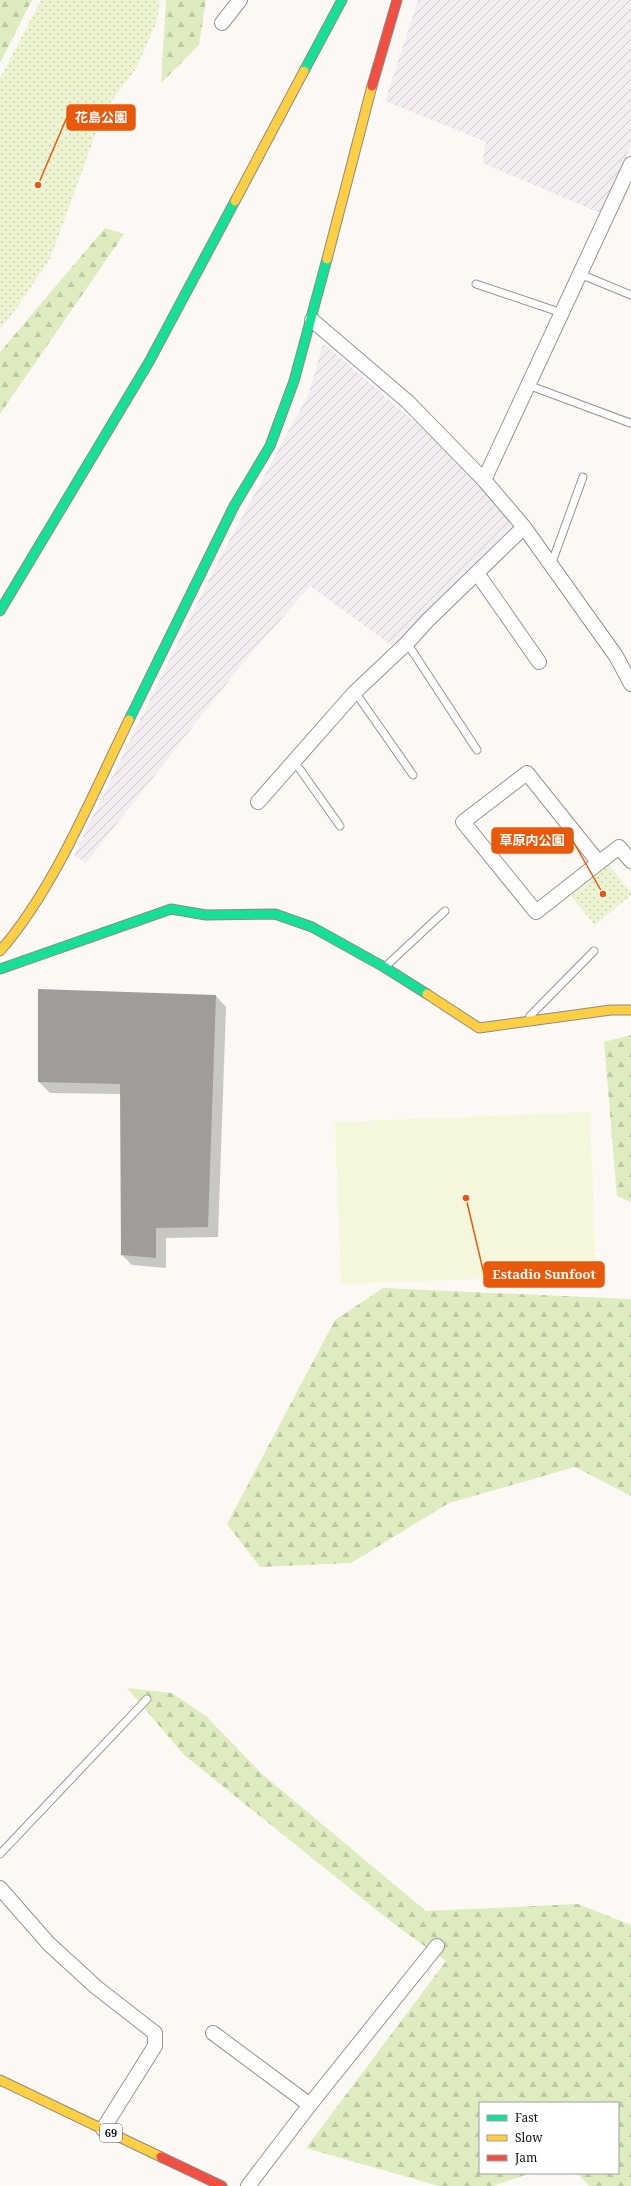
<svg xmlns="http://www.w3.org/2000/svg" width="631" height="2186" viewBox="0 0 631 2186" font-family="'Noto Serif','Noto Sans JP',serif">
<style>
.industrial{fill:url(#industrial-furrows)}
.grass{fill:url(#grass-dots)}
.forest{fill:url(#forest-firs)}
.pitch{fill:#f5f7dd}
.shadow{fill:#0003}
.building{fill:#a09c9a}
.lines{fill:none;stroke-linecap:round;stroke-linejoin:round}
.lane-casing{stroke:#969493;stroke-width:9}
.street-casing{stroke:#969493;stroke-width:16}
.fast-casing{stroke:#8c8b89;stroke-width:11}
.slow-casing{stroke:#8c8b89;stroke-width:11}
.jam-casing{stroke:#8c8b89;stroke-width:11}
.lane{stroke:#fffefe;stroke-width:7}
.street{stroke:#fffefe;stroke-width:14}
.fast{stroke:#16e098;stroke-width:9}
.slow{stroke:#ffcf43;stroke-width:9}
.jam{stroke:#f24e42;stroke-width:9}
.labels{text-anchor:middle;stroke-width:4;stroke-linejoin:round;paint-order:stroke}
.shield{fill:#fff;stroke:#575757;stroke-width:1}
.shield-label{font-size:11px;font-weight:bold;fill:#0f0f0f}
.leader{fill:none;stroke:#e8590c;stroke-width:1.5}
.callout-dot{fill:#e8590c;stroke:#fff;stroke-width:1.5}
.callout{fill:#e8590c;stroke:#e8590c;stroke-width:1.5}
.callout-label{font-size:13px;text-anchor:middle;font-weight:bold;fill:#fff}
</style>
<defs>
<pattern id="industrial-furrows" width="10" height="10" patternUnits="userSpaceOnUse"><rect width="10" height="10" fill="#f3edf2"/><path d="M-1 1l2-2M0 10L10 0M9 11l2-2" fill="none" stroke="#cfcace"/></pattern>
<pattern id="grass-dots" width="8" height="8" patternUnits="userSpaceOnUse"><rect width="8" height="8" fill="#edf4d2"/><path d="M2 2h.1M6 6h.1" fill="none" stroke="#cad0b3" stroke-width="1.8" stroke-linecap="round"/></pattern>
<pattern id="forest-firs" width="22" height="20" patternUnits="userSpaceOnUse"><rect width="22" height="20" fill="#dfecc0"/><path d="M5 1l3.5 6h-7zM16 11l3.5 6h-7z" fill="#bec9a4"/></pattern>
</defs>
<rect width="100%" height="100%" fill="#fcf9f5"/>
<g class="industrial">
<path d="M 418,0 L 631,0 L 631,146 L 600,213 L 482,163 L 486,142 L 385,101 Z"/>
<path d="M 323,343 L 450,452 L 514,527 L 395,648 L 310,586 L 242,664 L 86,863 L 74,855 L 214,569 L 309,393 Z"/>
</g>
<g class="grass">
<path d="M 41,0 L 160,0 L 157,21 L 136,69 L 104,111 L 50,259 L 14,312 L 0,329 L 0,78 Z"/>
<path d="M 609,865 L 631,892 L 631,895 L 595,925 L 571,896 Z"/>
</g>
<g class="forest">
<path d="M 0,0 L 32,0 L 0,63 Z"/>
<path d="M 166,0 L 206,0 L 199,45 L 161,83 Z"/>
<path d="M 105,228 L 124,234 L 0,414 L 0,352 Z"/>
<path d="M 631,1035 L 631,1202 L 617,1196 L 604,1042 Z"/>
<path d="M 383,1288 L 631,1299 L 631,1496 L 575,1467 L 449,1503 L 351,1563 L 260,1567 L 227,1524 L 335,1320 Z"/>
<path d="M 127,1688 L 172,1693 L 206,1716 L 262,1774 L 426,1911 L 578,1904 L 631,1925 L 631,2186 L 589,2186 L 577,2173 L 618,2173 L 618,2103 L 480,2103 L 480,2173 L 531,2173 L 493,2186 L 439,2186 L 306,2148 L 446,1961 L 399,1928 L 184,1755 Z"/>
</g>
<path class="pitch" d="M 590,1112 L 596,1275 L 341,1284 L 335,1122 Z"/>
<path class="shadow" d="M 216,996 L 226,1007 L 218,1237 L 166,1238 L 166,1268 L 132,1265 L 122,1255 L 121,1094 L 50,1093 L 39,1082 Z"/>
<path class="building" d="M 38,989 L 216,995 L 208,1227 L 156,1228 L 156,1258 L 121,1255 L 120,1084 L 38,1082 Z"/>
<g class="lines">
<defs>
<g id="lane">
<path d="M 580,274 L 631,295"/>
<path d="M 476,284 L 562,313"/>
<path d="M 528,385 L 630,423"/>
<path d="M 551,565 L 583,477"/>
<path d="M 407,643 L 477,750"/>
<path d="M 355,692 L 413,775"/>
<path d="M 294,761 L 340,826"/>
<path d="M 386,966 L 445,911"/>
<path d="M 530,1016 L 594,951"/>
<path d="M 0,1854 L 147,1699"/>
</g>
<g id="street">
<path d="M 222,23 L 240,0"/>
<path d="M 312,320 L 408,402 L 484,480 L 524,527 L 616,656 L 631,684"/>
<path d="M 484,480 L 631,164"/>
<path d="M 477,573 L 539,662"/>
<path d="M 258,802 L 355,692 L 407,643 L 427,621 L 524,527"/>
<path d="M 599,863 L 527,773 L 463,822 L 536,912 L 619,847 L 631,861"/>
<path d="M 0,1888 L 49,1944 L 96,1987 L 155,2033 L 155,2046 L 103,2129"/>
<path d="M 213,2033 L 310,2105"/>
<path d="M 248,2186 L 312,2102 L 437,1946"/>
</g>
<g id="fast">
<path d="M 304,71 L 342,0"/>
<path d="M 0,611 L 149,362 L 235,201"/>
<path d="M 129,720 L 234,506 L 270,446 L 294,381 L 327,259"/>
<path d="M 0,969 L 171,909 L 206,915 L 275,914 L 312,927 L 384,967 L 427,994"/>
</g>
<g id="slow">
<path d="M 235,201 L 304,71"/>
<path d="M 327,259 L 372,86"/>
<path d="M 0,951 C 55,888 92,795 129,720"/>
<path d="M 427,994 L 479,1028 L 611,1010 L 631,1010"/>
<path d="M 0,2080 L 161,2157"/>
</g>
<g id="jam">
<path d="M 372,86 L 397,0"/>
<path d="M 161,2157 L 222,2186"/>
</g>
</defs>
<use href="#lane" class="lane-casing"/>
<use href="#street" class="street-casing"/>
<use href="#fast" class="fast-casing"/>
<use href="#slow" class="slow-casing"/>
<use href="#jam" class="jam-casing"/>
<use href="#lane" class="lane"/>
<use href="#street" class="street"/>
<use href="#fast" class="fast"/>
<use href="#slow" class="slow"/>
<use href="#jam" class="jam"/>
</g>
<g class="labels">
<rect class="shield" x="100" y="2124" width="22" height="18" rx="3"/>
<g class="shield-label">
<text x="111" y="2137">69</text>
</g>
</g>
<path class="leader" d="M38 185L67 117M603 894L573 841M466 1198L484 1274"/>
<g class="callout-dot">
<circle cx="38" cy="185" r="4"/>
<circle cx="603" cy="894" r="4"/>
<circle cx="466" cy="1198" r="4"/>
</g>
<g class="callout">
<rect x="67" y="105" width="68" height="25" rx="4"/>
<rect x="492" y="828" width="81" height="25" rx="4"/>
<rect x="484" y="1262" width="120" height="25" rx="4"/>
</g>
<g class="callout-label">
<text x="101" y="122">花島公園</text>
<text x="532" y="845">草原内公園</text>
<text x="544" y="1279">Estadio Sunfoot</text>
</g>
<rect x="479" y="2102" width="140" height="72" fill="#ffffff" stroke="#9f9f9f"/>
<rect x="487" y="2115" width="20" height="6" fill="#16e098" stroke="#9f9f9f"/>
<text x="515" y="2122" font-size="12" fill="#0f0f0f">Fast</text>
<rect x="487" y="2135" width="20" height="6" fill="#ffcf43" stroke="#9f9f9f"/>
<text x="515" y="2142" font-size="12" fill="#0f0f0f">Slow</text>
<rect x="487" y="2155" width="20" height="6" fill="#f24e42" stroke="#9f9f9f"/>
<text x="515" y="2162" font-size="12" fill="#0f0f0f">Jam</text>
</svg>
